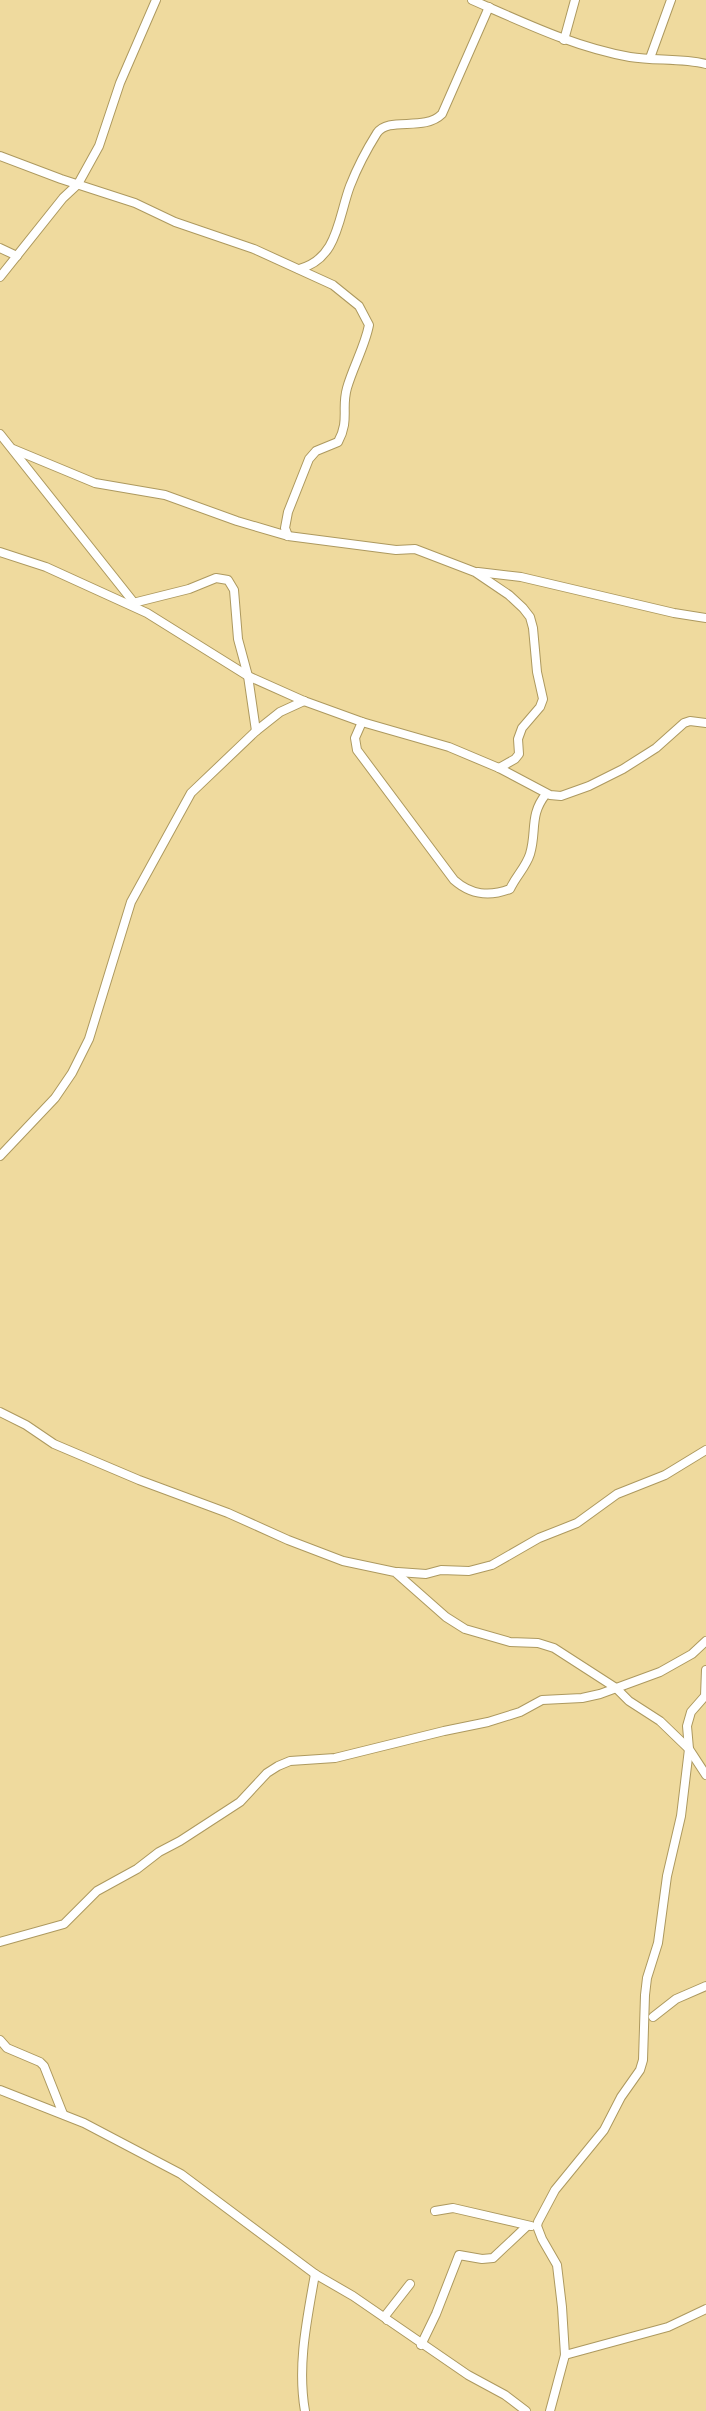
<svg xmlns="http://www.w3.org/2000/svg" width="706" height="2411" viewBox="0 0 706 2411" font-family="Karla,sans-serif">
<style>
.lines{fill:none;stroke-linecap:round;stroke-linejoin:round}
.minor-casing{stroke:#ad995f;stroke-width:10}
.minor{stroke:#fff;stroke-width:8}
</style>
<rect width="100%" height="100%" fill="#efda9e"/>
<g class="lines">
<defs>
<g id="minor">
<path d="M 472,0 C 525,23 574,47 630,57 C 655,61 681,58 706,64"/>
<path d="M 564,40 L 575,0"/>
<path d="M 650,58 L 671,0"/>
<path d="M 0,156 L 61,179 L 135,203 L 175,222 L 254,249 L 333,285 L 359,306 L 369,325 C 365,346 353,367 347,388 C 341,409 350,420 338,442 L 316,451 L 309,459 L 288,512 L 285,528 L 288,536"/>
<path d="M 0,248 L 17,256"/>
<path d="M 299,269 C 338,259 338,218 350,186 C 357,168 367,149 377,133 C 389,116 424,132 442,114 L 489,7"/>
<path d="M 0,277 L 63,198 L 78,184 L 99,146 L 120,83 L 156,0"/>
<path d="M 0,434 L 135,604"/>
<path d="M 13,449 L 95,483 L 165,495 L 237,521 L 288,536 L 396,550 L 415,549 L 475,572 L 509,595 L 523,608 L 530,617 L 533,628 L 537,672 L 543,699 L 540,707 L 522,728 L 518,739 L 519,754 L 515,759 L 499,768"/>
<path d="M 0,552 L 46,567 L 147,613 L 248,676 L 304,701 L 362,722 L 449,747 L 499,768 L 550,795 L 561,796 L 589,786 L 623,769 L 656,748 L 684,723 L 690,721 L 706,723"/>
<path d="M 478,572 L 521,577 L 674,613 L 706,618"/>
<path d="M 133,603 L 189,589 L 216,578 L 228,580 L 234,590 L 238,639 L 248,676 L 256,731"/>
<path d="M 362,722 L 355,738 L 357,750 L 454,880 C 471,895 489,897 510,889 C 516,876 526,867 530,854 C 537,831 529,815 546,794"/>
<path d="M 0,1156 L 55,1098 L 72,1073 L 89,1039 L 131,902 L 191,793 L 256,731 L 280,712 L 304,701"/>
<path d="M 0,1412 L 26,1425 L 54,1444 L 139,1480 L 228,1513 L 288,1540 L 343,1561 L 395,1572 L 446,1617 L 465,1629 L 510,1642 L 538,1643 L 554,1648 L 616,1688 L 629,1701 L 660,1721 L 689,1749 L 706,1775"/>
<path d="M 398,1572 L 426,1574 L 441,1570 L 469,1571 L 492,1565 L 539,1538 L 577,1523 L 617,1494 L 665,1475 L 706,1450"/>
<path d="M 0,1942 L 64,1924 L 97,1891 L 137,1869 L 159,1852 L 180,1841 L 240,1802 L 267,1773 L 278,1766 L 290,1761 L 335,1758 L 444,1731 L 488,1722 L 520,1712 L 542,1700 L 582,1698 L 600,1694 L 660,1672 L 692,1654 L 706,1641"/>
<path d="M 653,2017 L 676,1999 L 706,1986"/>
<path d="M 0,2040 L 7,2048 L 40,2062 L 44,2066 L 63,2114"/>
<path d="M 0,2090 L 84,2123 L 181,2174 L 315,2274 L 353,2296 L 468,2375 L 505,2395 L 526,2411"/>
<path d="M 435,2211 L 453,2208 L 531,2226"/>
<path d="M 387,2320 L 385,2316 L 410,2284"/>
<path d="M 421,2345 L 436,2314 L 459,2255 L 482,2259 L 493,2258 L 527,2226"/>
<path d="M 565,2355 L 668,2327 L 706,2309"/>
<path d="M 305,2411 C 297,2365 307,2320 315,2274"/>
<path d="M 550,2411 L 565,2355 L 562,2307 L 557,2265 L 542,2239 L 537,2226 L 538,2222 L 555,2190 L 604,2130 L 621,2097 L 640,2070 L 643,2060 L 645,1995 L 647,1978 L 658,1943 L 667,1876 L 681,1816 L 689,1749 L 687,1726 L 691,1712 L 705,1696 L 706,1670"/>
</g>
</defs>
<use href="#minor" class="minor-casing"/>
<use href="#minor" class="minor"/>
</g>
</svg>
